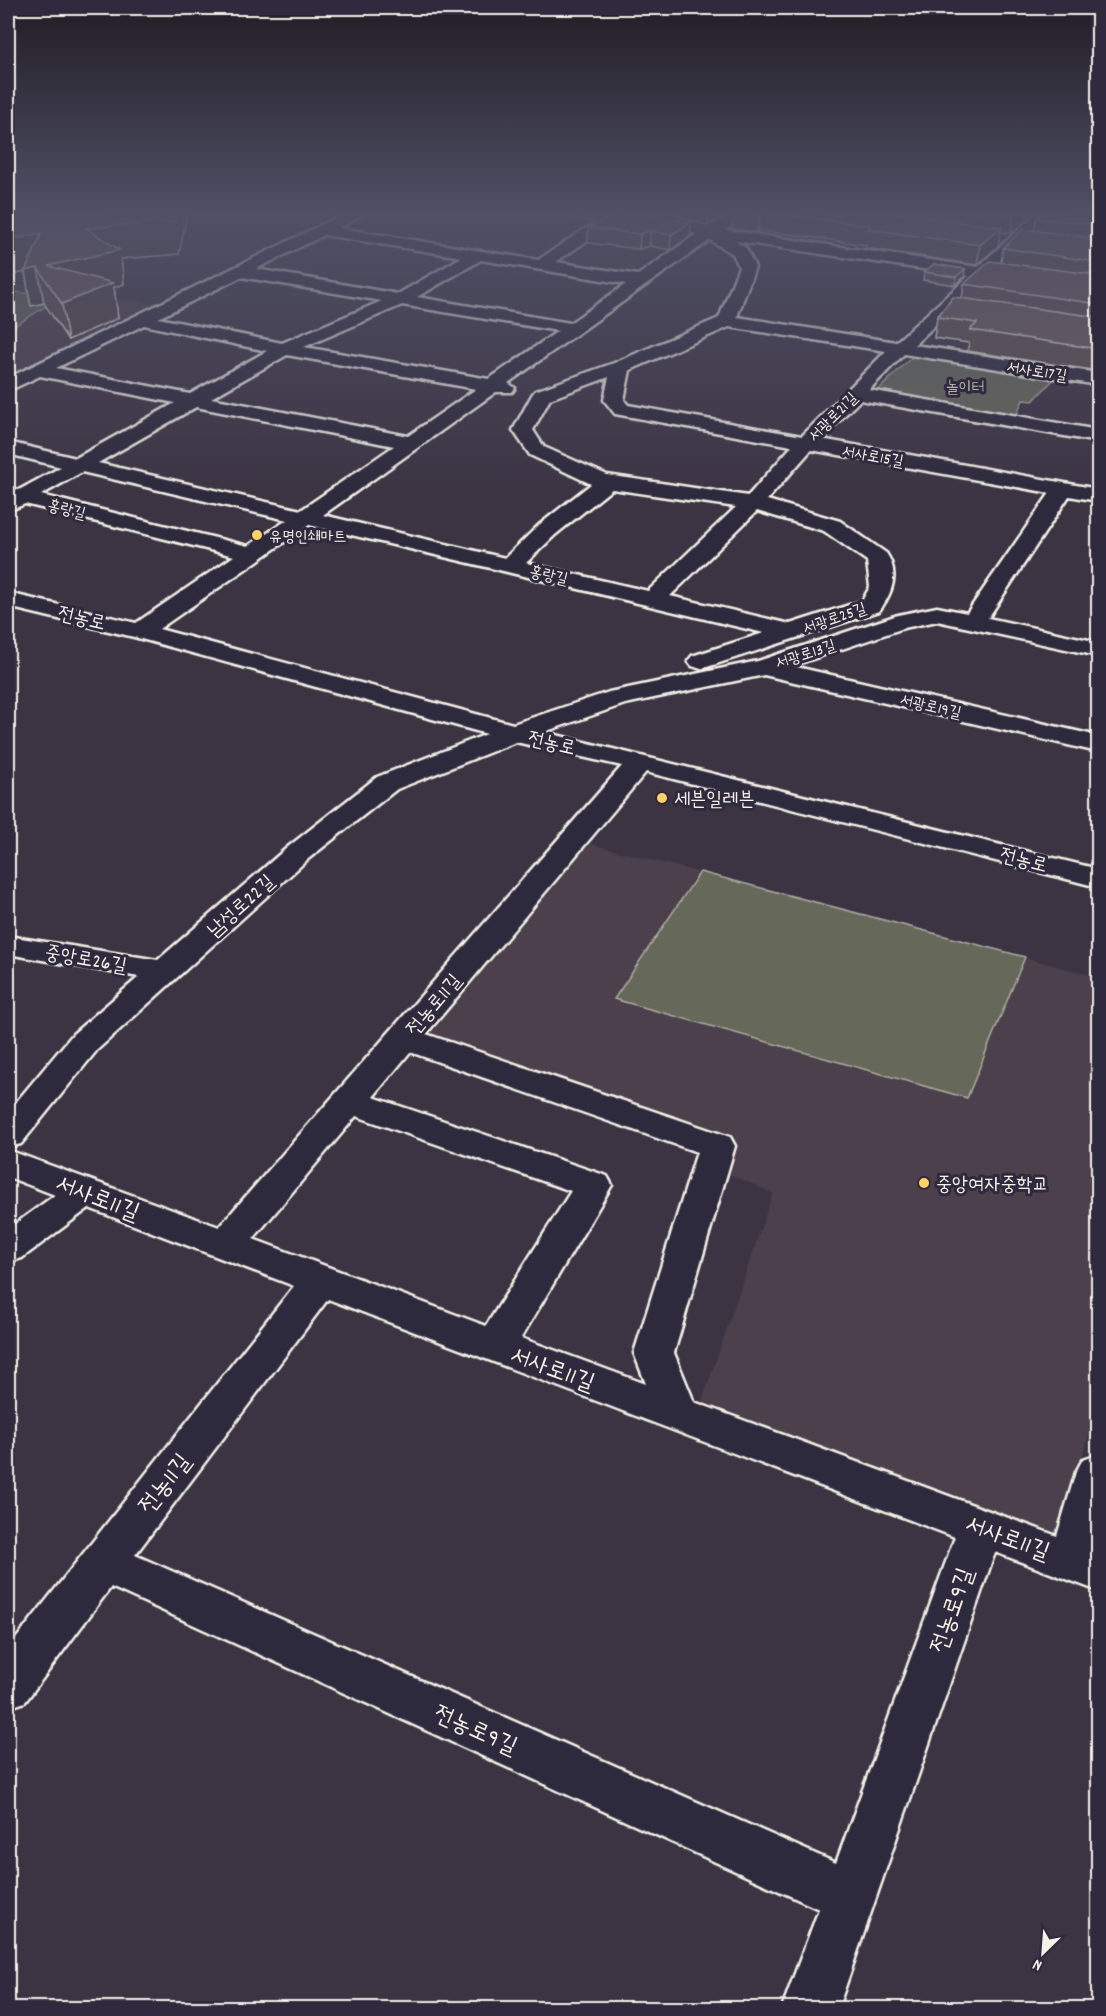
<svg xmlns="http://www.w3.org/2000/svg" width="1106" height="2016" viewBox="0 0 1106 2016" font-family="Dekko,'Poor Story',sans-serif">
<style>
.built{fill:#4b414b}
.green{fill:#66685a;stroke:#adaca1;stroke-width:1.5}
.lines{fill:none;stroke-linecap:round;stroke-linejoin:round}
.minor-casing{stroke:#f4f1e8;stroke-width:5}
.minor{fill:#2f2a3d;fill-rule:evenodd}
.wall{fill:#5f5150;stroke:#f4f1e8;stroke-width:1.5}
.shaded-wall{fill:#4e4241;stroke:#f4f1e8;stroke-width:1.5}
.building{fill:#6f5e5d;stroke:#f4f1e8;stroke-width:1.5}
.poi-dot{fill:#ffd166;stroke:#2f2a3d;stroke-width:2}
.labels{text-anchor:middle;stroke-width:6;stroke-linejoin:round;paint-order:stroke}
.far-street-label{font-size:16px;fill:#f4f1e8;stroke:#2f2a3d}
.far-park-label{font-size:16px;fill:#b4b3a8;stroke:#2f2a3d}
.far-poi-label{font-size:16px;fill:#f4f1e8;stroke:#2f2a3d;text-anchor:start}
.street-label{font-size:20px;fill:#f4f1e8;stroke:#2f2a3d}
.poi-label{font-size:20px;fill:#f4f1e8;stroke:#2f2a3d;text-anchor:start}
.near-street-label{font-size:24px;fill:#f4f1e8;stroke:#2f2a3d}
</style>
<rect width="100%" height="100%" fill="#3c3443"/>
<filter id="ink" filterUnits="userSpaceOnUse"><feTurbulence type="fractalNoise" baseFrequency=".0167" numOctaves="2"/><feDisplacementMap in="SourceGraphic" scale="12" xChannelSelector="R" yChannelSelector="G"/><feConvolveMatrix kernelMatrix="1 2 1 2 8 2 1 2 1" color-interpolation-filters="sRGB"/></filter>
<g filter="url(#ink)">
<g class="built">
<path d="M 8,284 L 155,303 L 8,375 Z"/>
<path d="M 583,842 L 1098,977 L 1098,1406 L 1057,1538 L 702,1401 L 773,1193 L 726,1173 L 731,1135 L 411,1029 Z"/>
</g>
<g class="green">
<path d="M 767,224 L 835,233 L 820,246 L 759,238 L 757,232 Z"/>
<path d="M 8,291 L 52,297 L 56,300 L 8,330 Z"/>
<path d="M 913,356 L 1053,380 L 1033,401 L 1023,400 L 1016,416 L 876,392 Z"/>
<path d="M 700,872 L 1025,957 L 967,1098 L 614,999 Z"/>
</g>
<g class="lines">
<defs>
<path id="minor" d="M 348,212 L 367,212 L 338,228 L 538,260 L 597,221 L 564,215 L 562,212 L 597,212 L 659,222 L 662,225 L 654,230 L 613,223 L 556,262 L 638,275 L 697,234 L 646,215 L 644,212 L 664,212 L 708,227 L 735,212 L 753,212 L 751,215 L 725,230 L 978,267 L 1038,212 L 1055,212 L 914,345 L 1098,373 L 1098,385 L 904,354 L 869,390 L 1098,430 L 1098,442 L 860,400 L 821,439 L 1098,489 L 1098,501 L 1069,496 L 988,618 L 1098,642 L 1098,656 L 937,621 L 904,628 L 792,666 L 1098,736 L 1098,752 L 764,675 L 625,704 L 544,732 L 1098,869 L 1098,887 L 646,772 L 426,1034 L 730,1137 L 735,1146 L 674,1353 L 694,1402 L 1057,1536 L 1076,1472 L 1083,1459 L 1098,1454 L 1098,1591 L 995,1552 L 838,2008 L 782,2008 L 819,1909 L 111,1587 L 25,1702 L 8,1708 L 8,1649 L 294,1286 L 89,1208 L 22,1258 L 8,1262 L 8,1229 L 55,1195 L 8,1177 L 8,1150 L 219,1227 L 622,766 L 516,742 L 397,789 L 308,859 L 97,1050 L 21,1144 L 8,1147 L 8,1112 L 73,1034 L 139,977 L 8,954 L 8,936 L 158,960 L 288,847 L 377,777 L 487,734 L 134,637 L 8,607 L 8,593 L 136,623 L 234,556 L 25,504 L 8,511 L 8,488 L 19,490 L 61,467 L 8,454 L 8,442 L 76,458 L 175,403 L 40,376 L 8,391 L 8,378 ZM 324,235 L 462,257 L 398,294 L 256,269 ZM 710,240 L 733,254 L 739,267 L 719,318 L 614,363 L 535,391 L 532,395 L 513,430 L 530,455 L 591,484 L 539,525 L 505,558 L 323,515 L 496,392 L 512,392 L 515,388 L 508,383 ZM 735,241 L 969,276 L 896,342 L 737,317 L 755,267 L 746,248 ZM 481,260 L 626,284 L 570,323 L 417,297 ZM 241,277 L 382,301 L 282,343 L 158,318 ZM 402,305 L 558,331 L 489,379 L 304,347 ZM 144,325 L 267,351 L 190,394 L 56,368 ZM 729,327 L 886,351 L 802,436 L 628,405 L 624,400 L 630,370 ZM 287,355 L 476,389 L 408,436 L 211,398 ZM 609,377 L 604,400 L 615,414 L 792,446 L 748,496 L 607,475 L 544,447 L 533,430 L 550,399 ZM 196,407 L 394,446 L 301,510 L 98,463 ZM 811,450 L 1050,493 L 967,613 L 937,607 L 898,615 L 758,661 L 609,692 L 513,724 L 159,629 L 309,525 L 764,633 L 692,656 L 688,661 L 692,666 L 701,669 L 710,666 L 879,611 C 892,594 900,573 886,553 L 840,521 L 767,500 ZM 82,472 L 287,520 L 248,546 L 41,495 ZM 612,489 L 736,507 L 648,591 L 526,563 L 555,535 ZM 757,511 L 824,531 L 867,561 L 870,587 L 862,601 L 790,624 L 670,596 ZM 410,1052 L 697,1152 L 634,1353 L 646,1384 L 521,1338 L 612,1185 L 607,1176 L 373,1097 ZM 356,1116 L 571,1191 L 486,1326 L 253,1239 ZM 328,1299 L 955,1537 L 836,1863 L 135,1555 Z"/>
</defs>
<use href="#minor" class="minor-casing"/>
<use href="#minor" class="minor"/>
</g>
<g class="wall">
<path d="M 8,212 L 186,219 L 179,254 L 121,259 L 124,284 L 114,287 L 118,318 L 68,340 L 44,303 L 31,306 L 25,272 L 8,276 Z"/>
<path d="M 620,212 L 690,236 L 670,250 L 650,246 L 639,249 L 588,243 L 588,228 Z"/>
<path d="M 670,212 L 731,212 L 708,225 Z"/>
<path d="M 733,212 L 1036,212 L 1011,234 L 1000,232 L 998,246 L 977,265 L 866,248 L 866,245 L 759,230 L 757,232 L 732,229 Z"/>
<path d="M 1098,212 L 1098,371 L 967,351 L 969,343 L 934,338 L 937,317 L 962,299 L 964,284 L 1001,262 L 1003,248 L 1034,231 L 1036,218 Z"/>
<path d="M 924,272 L 964,277 L 955,285 L 923,280 Z"/>
</g>
<g class="shaded-wall">
<path d="M 177,212 L 185,212 L 186,219 L 179,254 L 121,259 L 124,284 L 114,287 L 118,318 L 68,340 L 62,304 L 48,266 L 86,228 Z"/>
<path d="M 708,212 L 731,212 L 708,225 Z"/>
<path d="M 761,212 L 759,230 L 757,232 L 758,214 Z"/>
<path d="M 1018,212 L 1036,212 L 1011,234 L 1014,215 Z"/>
<path d="M 691,222 L 690,236 L 670,250 L 671,235 Z"/>
<path d="M 1001,227 L 998,246 L 977,265 L 980,245 Z"/>
<path d="M 650,231 L 650,246 L 639,249 L 640,234 Z"/>
<path d="M 42,233 L 38,269 L 44,303 L 31,306 L 25,272 L 8,276 L 8,240 Z"/>
<path d="M 965,269 L 964,277 L 955,285 L 956,277 Z"/>
</g>
<g class="building">
<path d="M 8,212 L 177,212 L 175,221 L 86,228 L 120,250 L 48,266 L 113,283 L 62,304 L 38,268 L 25,271 L 42,233 L 8,240 Z"/>
<path d="M 620,212 L 621,212 L 691,222 L 671,235 L 650,231 L 640,234 L 588,228 Z"/>
<path d="M 744,212 L 760,212 L 758,214 Z"/>
<path d="M 763,212 L 885,212 L 1001,227 L 980,245 L 868,229 L 871,226 Z"/>
<path d="M 989,212 L 1018,212 L 1014,215 Z"/>
<path d="M 1043,212 L 1098,212 L 1098,225 L 1036,218 Z"/>
<path d="M 1023,229 L 1098,239 L 1098,262 L 1003,248 Z"/>
<path d="M 990,261 L 1098,275 L 1098,304 L 964,284 Z"/>
<path d="M 934,264 L 965,269 L 956,277 L 924,272 Z"/>
<path d="M 953,297 L 1098,317 L 1098,349 L 970,330 L 977,323 L 937,317 Z"/>
</g>
</g>
<linearGradient id="sky" x2="0" y2="1"><stop stop-color="#211d25"/><stop offset="0.43" stop-color="#505066"/><stop offset="1" stop-color="#505066" stop-opacity="0"/></linearGradient>
<rect width="1106" height="494" fill="url(#sky)"/>
<g class="poi-dot">
<circle cx="257" cy="535" r="6"/>
<circle cx="662" cy="798" r="6"/>
<circle cx="924" cy="1183" r="6"/>
</g>
<g class="labels">
<g class="far-street-label">
<text transform="translate(1037 370) rotate(9)" y="6">서사로17길</text>
<text transform="translate(832 416) rotate(-45)" y="6">서광로21길</text>
<text transform="translate(873 455) rotate(10)" y="6">서사로15길</text>
<text transform="translate(67 508) rotate(14)" y="6">홍랑길</text>
<text transform="translate(549 574) rotate(13)" y="6">홍랑길</text>
<text transform="translate(834 617) rotate(-19)" y="6">서광로25길</text>
<text transform="translate(805 653) rotate(-18)" y="6">서광로13길</text>
<text transform="translate(931 705) rotate(13)" y="6">서광로19길</text>
</g>
<g class="far-park-label">
<text x="965" y="392">놀이터</text>
</g>
<g class="far-poi-label">
<text x="269" y="541">유명인쇄마트</text>
</g>
<g class="street-label">
<text transform="translate(82 617) rotate(13)" y="7">전농로</text>
<text transform="translate(552 742) rotate(13)" y="7">전농로</text>
<text transform="translate(1024 859) rotate(14)" y="7">전농로</text>
<text transform="translate(240 905) rotate(-42)" y="7">남성로22길</text>
<text transform="translate(86 958) rotate(10)" y="7">중앙로26길</text>
<text transform="translate(433 1004) rotate(-50)" y="7">전농로11길</text>
</g>
<g class="poi-label">
<text x="674" y="805">세븐일레븐</text>
<text x="936" y="1190">중앙여자중학교</text>
</g>
<g class="near-street-label">
<text transform="translate(98 1197) rotate(21)" y="8">서사로11길</text>
<text transform="translate(553 1368) rotate(20)" y="8">서사로11길</text>
<text transform="translate(164 1483) rotate(-52)" y="8">전농11길</text>
<text transform="translate(1008 1537) rotate(20)" y="8">서사로11길</text>
<text transform="translate(951 1610) rotate(-71)" y="8">전농로9길</text>
<text transform="translate(476 1729) rotate(24)" y="8">전농로9길</text>
</g>
</g>
<rect width="1106" height="2016" fill="none" stroke="#2f2a3d" stroke-width="30"/>
<rect x="15" y="15" width="1076" height="1986" fill="none" stroke="#f4f1e8" stroke-width="2" filter="url(#ink)"/>
<g transform="translate(1043 1953) rotate(205)" stroke="#2f2a3d" stroke-width="4.5" paint-order="stroke">
<path d="M0-4.5L10 22L0 15L-10 22Z" fill="#f4f1e8"/>
<text y="-9" font-size="16" font-weight="bold" text-anchor="middle" fill="#f4f1e8">N</text>
</g>
</svg>
